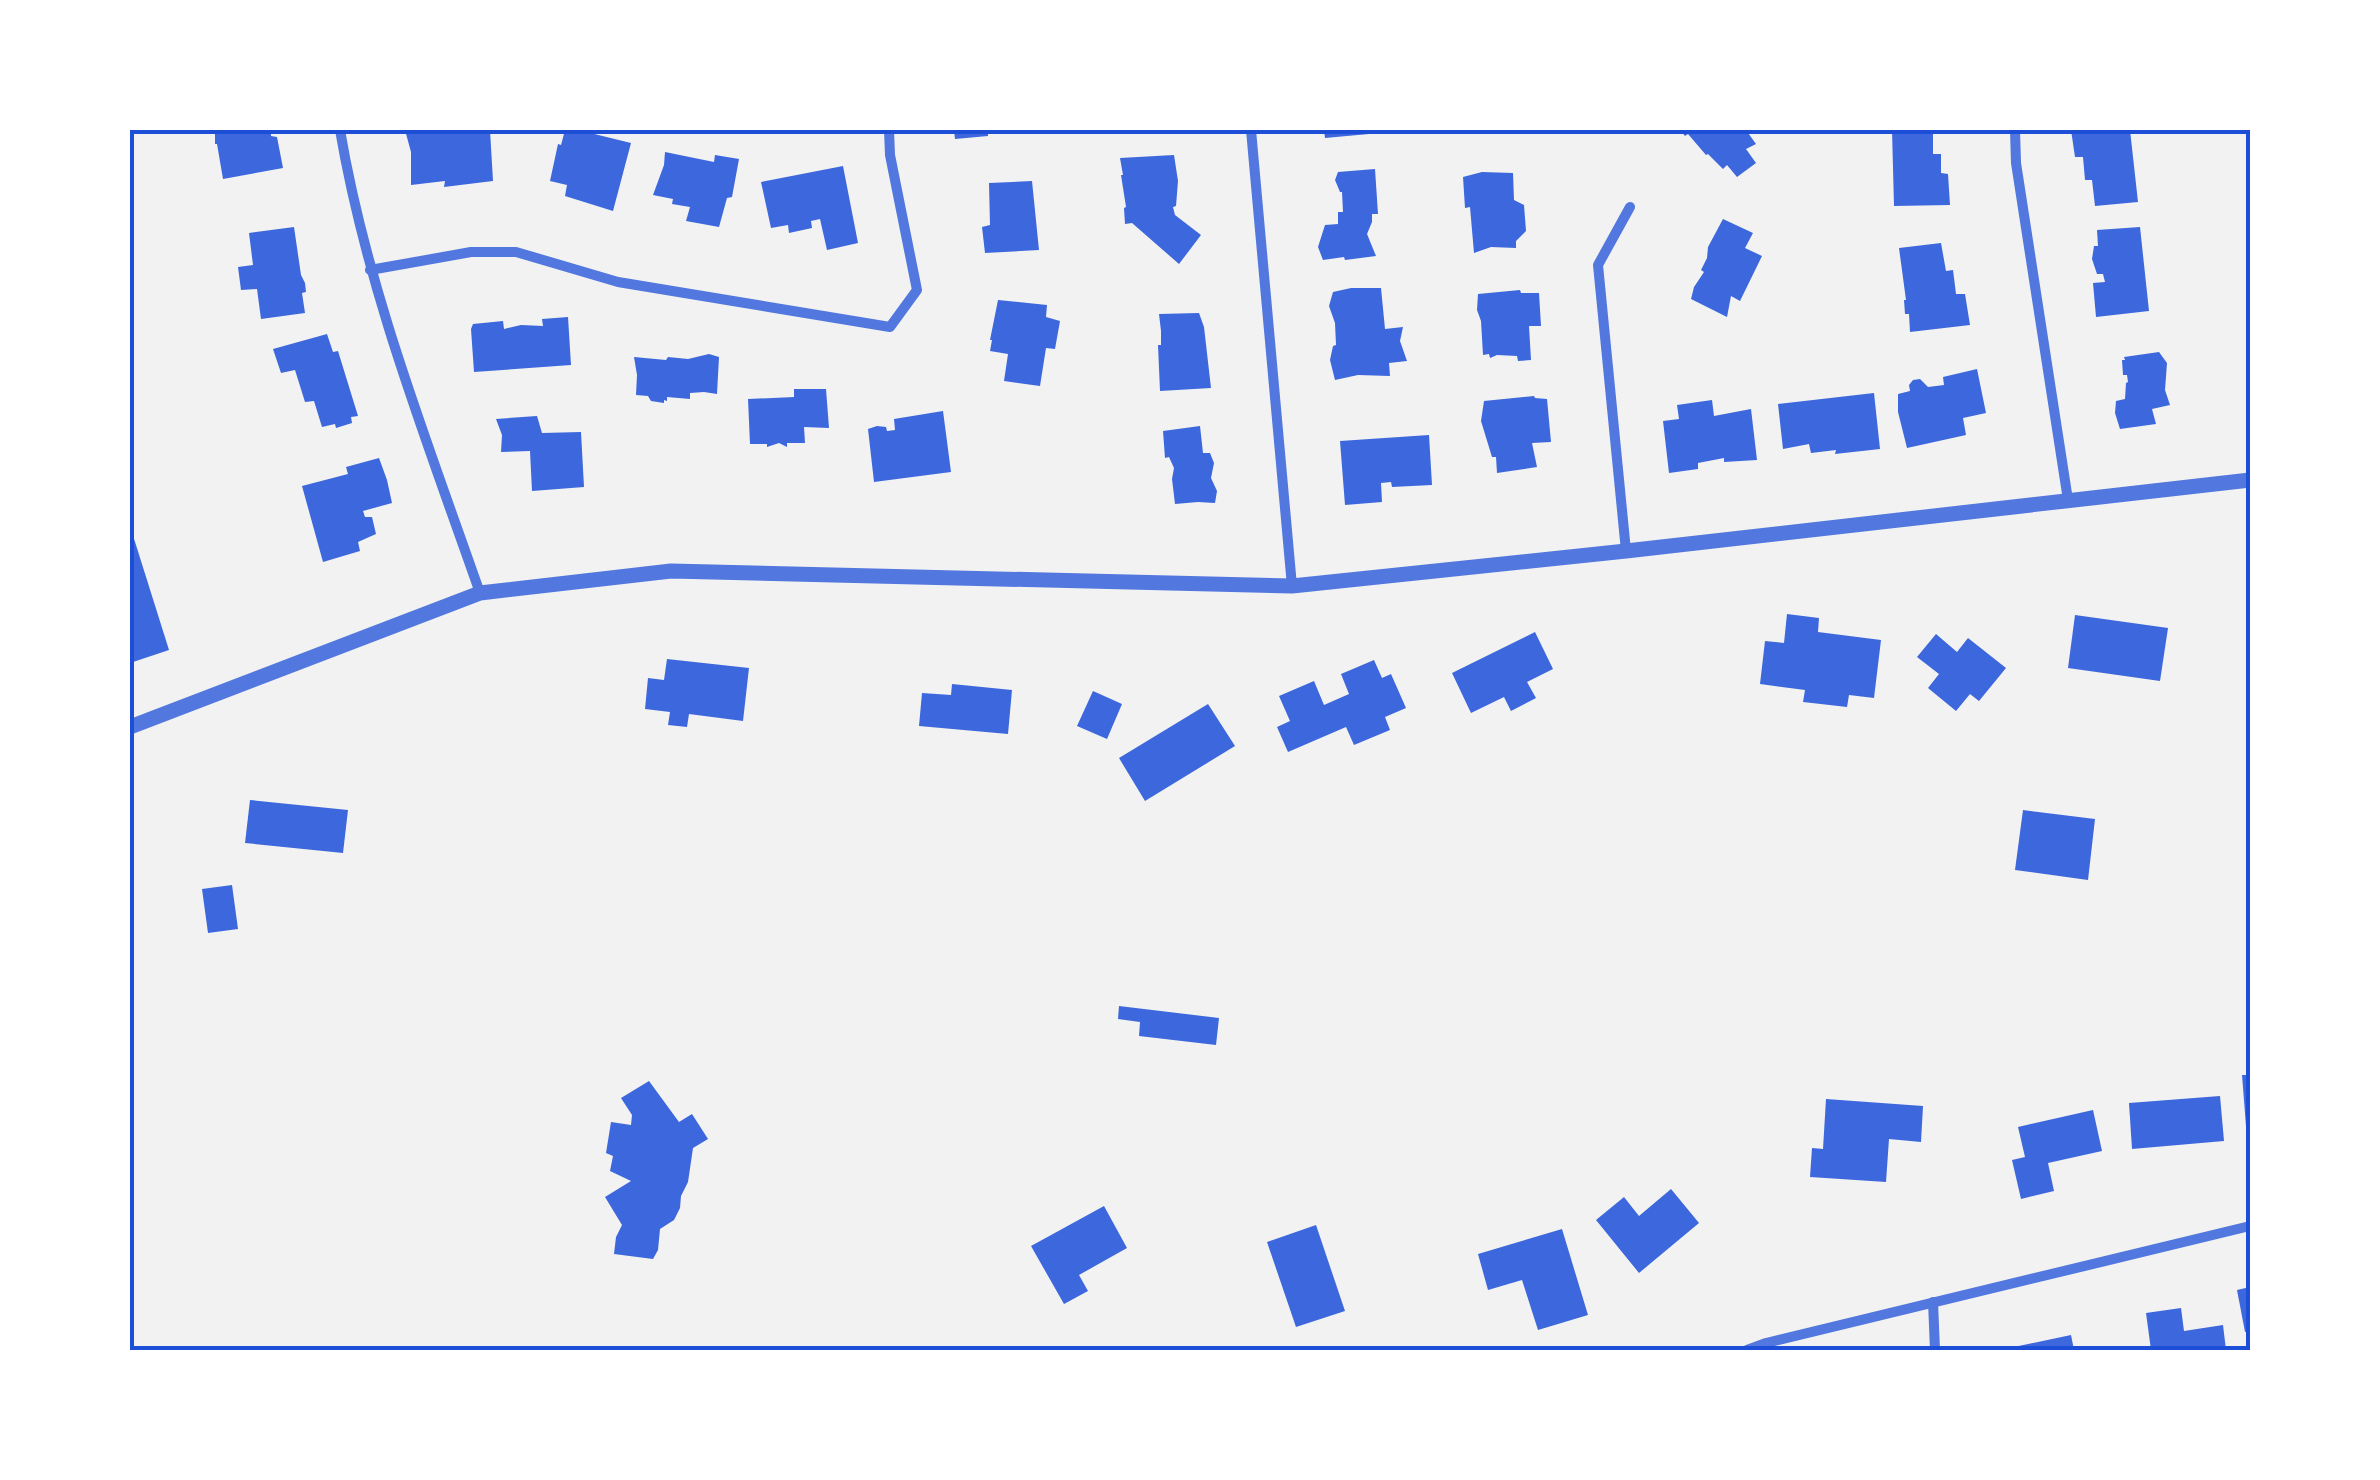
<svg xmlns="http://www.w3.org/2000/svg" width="2380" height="1480" viewBox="0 0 2380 1480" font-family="Raleway,sans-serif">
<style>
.building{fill:#3d67dc}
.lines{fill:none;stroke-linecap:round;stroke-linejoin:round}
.minor{stroke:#5277de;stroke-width:10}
.tertiary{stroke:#5277de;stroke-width:15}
.neatline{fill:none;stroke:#1d4ed8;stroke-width:4}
</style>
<rect width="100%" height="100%" fill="#f2f2f2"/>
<g class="building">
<path d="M 215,130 L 271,130 L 271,136 L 277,137 L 283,168 L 223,179 L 217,144 L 215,144 Z"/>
<path d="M 405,130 L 490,130 L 493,181 L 444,187 L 445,181 L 411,185 L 411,152 Z"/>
<path d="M 565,130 L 578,130 L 631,143 L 613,211 L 565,196 L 567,185 L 550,181 L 558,144 L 561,145 Z"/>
<path d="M 954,130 L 988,130 L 988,136 L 955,139 Z"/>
<path d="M 1324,130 L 1380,130 L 1380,133 L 1325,138 Z"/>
<path d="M 1680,130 L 1746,130 L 1756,144 L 1746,149 L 1756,163 L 1737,177 L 1727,165 L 1723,169 L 1708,154 L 1706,155 L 1688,134 L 1685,136 Z"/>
<path d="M 1892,130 L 1933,130 L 1933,154 L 1941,154 L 1941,173 L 1948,174 L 1950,205 L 1894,206 Z"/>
<path d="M 2071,130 L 2130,130 L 2138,202 L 2095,206 L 2092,180 L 2085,180 L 2083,157 L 2075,157 Z"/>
<path d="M 665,152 L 714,162 L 715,155 L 739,159 L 732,197 L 727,198 L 719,227 L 686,221 L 690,207 L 672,204 L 673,199 L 653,195 L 664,165 Z"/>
<path d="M 1174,155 L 1178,181 L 1176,206 L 1173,207 L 1175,215 L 1201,235 L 1179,264 L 1132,223 L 1125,224 L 1124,208 L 1126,207 L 1121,175 L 1123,175 L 1120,158 Z"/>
<path d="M 843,166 L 858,243 L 827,250 L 820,219 L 811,221 L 812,228 L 789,233 L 788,225 L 771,228 L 761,182 Z"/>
<path d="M 1375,169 L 1378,214 L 1372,214 L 1372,222 L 1367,234 L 1376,256 L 1345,260 L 1344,257 L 1323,260 L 1318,247 L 1325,225 L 1338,224 L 1338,212 L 1343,212 L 1342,192 L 1340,192 L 1335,180 L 1338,172 Z"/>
<path d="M 1482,172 L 1513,173 L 1514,200 L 1524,205 L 1526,231 L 1516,241 L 1516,248 L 1491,247 L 1474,253 L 1470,207 L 1465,208 L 1463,177 Z"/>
<path d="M 1032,181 L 1039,250 L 985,253 L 982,227 L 990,225 L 989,183 Z"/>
<path d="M 1723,219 L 1753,233 L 1745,248 L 1762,256 L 1740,301 L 1731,296 L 1727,317 L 1691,299 L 1694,287 L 1704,272 L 1701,270 L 1707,258 L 1708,247 Z"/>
<path d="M 294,227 L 301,275 L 305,283 L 306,292 L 302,293 L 305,313 L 261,319 L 257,289 L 241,290 L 238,267 L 253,265 L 249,233 Z"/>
<path d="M 2140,227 L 2149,311 L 2096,317 L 2093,283 L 2105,282 L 2103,274 L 2097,274 L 2092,259 L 2094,246 L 2098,246 L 2097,230 Z"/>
<path d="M 1941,243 L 1946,271 L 1953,270 L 1956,294 L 1965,294 L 1970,325 L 1910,332 L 1909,314 L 1905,314 L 1904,300 L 1906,300 L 1899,248 Z"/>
<path d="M 1351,288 L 1381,288 L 1385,329 L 1403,327 L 1400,341 L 1407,361 L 1389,363 L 1390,376 L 1358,375 L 1335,380 L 1330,360 L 1333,346 L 1336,345 L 1335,323 L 1329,306 L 1333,292 Z"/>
<path d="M 1520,290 L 1521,293 L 1539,293 L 1541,326 L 1529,326 L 1531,360 L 1518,361 L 1517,356 L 1497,355 L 1490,358 L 1489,354 L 1483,355 L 1481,321 L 1477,310 L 1478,294 Z"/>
<path d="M 998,300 L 1047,305 L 1046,317 L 1060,321 L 1055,349 L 1046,348 L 1040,386 L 1004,381 L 1008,354 L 990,351 L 992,340 L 990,340 Z"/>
<path d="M 1199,313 L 1204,327 L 1211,388 L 1160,391 L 1158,345 L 1161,345 L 1161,331 L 1159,314 Z"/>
<path d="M 568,317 L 571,365 L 474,372 L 471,329 L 473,324 L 503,321 L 504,329 L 521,325 L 543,326 L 542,319 Z"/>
<path d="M 327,334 L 333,352 L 338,351 L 358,416 L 351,417 L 352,423 L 336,428 L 335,424 L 322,427 L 314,401 L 305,402 L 295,370 L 281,373 L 273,349 Z"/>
<path d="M 2159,352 L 2167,363 L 2165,390 L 2170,405 L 2152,409 L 2156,424 L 2120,429 L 2115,413 L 2116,401 L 2125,399 L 2126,383 L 2128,382 L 2127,375 L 2123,375 L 2122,360 L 2125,360 L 2124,357 Z"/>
<path d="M 709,354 L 719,357 L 717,394 L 704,392 L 690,393 L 690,399 L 667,397 L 667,401 L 664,400 L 664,403 L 651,401 L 648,396 L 636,395 L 637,375 L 634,357 L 666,360 L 668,357 L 688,359 Z"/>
<path d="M 1977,369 L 1986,413 L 1963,418 L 1966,435 L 1907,448 L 1898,412 L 1898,394 L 1910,391 L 1909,385 L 1913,380 L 1920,379 L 1928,387 L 1944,385 L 1943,377 Z"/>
<path d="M 794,389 L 826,389 L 829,428 L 804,427 L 805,443 L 787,443 L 787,447 L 779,443 L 767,447 L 767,444 L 750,444 L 748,399 L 794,397 Z"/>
<path d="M 1874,393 L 1880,449 L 1835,454 L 1836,450 L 1811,453 L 1809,444 L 1783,449 L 1778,404 Z"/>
<path d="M 1534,396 L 1535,398 L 1547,399 L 1551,442 L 1532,443 L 1537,467 L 1497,473 L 1496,457 L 1492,457 L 1481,421 L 1484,401 Z"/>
<path d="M 1712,400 L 1714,416 L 1751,409 L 1757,460 L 1724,462 L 1724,458 L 1698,463 L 1698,469 L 1669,473 L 1663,421 L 1679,419 L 1677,405 Z"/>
<path d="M 943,411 L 951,472 L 874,482 L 868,429 L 877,426 L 886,427 L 887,431 L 895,430 L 894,419 Z"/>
<path d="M 537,416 L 542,433 L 581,432 L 584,487 L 532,491 L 530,451 L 501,452 L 502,435 L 496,419 Z"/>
<path d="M 1200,426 L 1203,453 L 1210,453 L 1214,463 L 1211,478 L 1217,491 L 1215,503 L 1198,502 L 1175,504 L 1172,479 L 1174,468 L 1169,457 L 1165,458 L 1163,431 Z"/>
<path d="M 1429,435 L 1432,485 L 1392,487 L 1391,482 L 1381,483 L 1382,502 L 1345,505 L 1340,441 Z"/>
<path d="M 379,458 L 387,480 L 392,503 L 363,511 L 365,517 L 372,517 L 376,534 L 358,542 L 360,551 L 323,562 L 302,486 L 348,474 L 346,467 Z"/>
<path d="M 130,526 L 169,650 L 130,663 Z"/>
<path d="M 1787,614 L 1819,618 L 1818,632 L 1881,640 L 1874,698 L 1849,695 L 1847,707 L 1803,702 L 1805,690 L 1760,684 L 1765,641 L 1784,643 Z"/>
<path d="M 2075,615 L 2168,628 L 2160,681 L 2068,668 Z"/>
<path d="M 1535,632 L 1553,669 L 1527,682 L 1536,698 L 1511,711 L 1504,697 L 1471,713 L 1452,673 Z"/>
<path d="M 1936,634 L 1957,652 L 1968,638 L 2006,668 L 1979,701 L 1970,694 L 1956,711 L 1928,688 L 1939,674 L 1917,657 Z"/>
<path d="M 667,659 L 749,668 L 743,721 L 689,714 L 687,727 L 668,725 L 670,712 L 645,709 L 648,678 L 664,680 Z"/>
<path d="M 1374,660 L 1382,678 L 1391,674 L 1406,708 L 1385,717 L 1390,730 L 1354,745 L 1346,727 L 1288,752 L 1277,727 L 1290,721 L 1279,696 L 1314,681 L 1324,705 L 1349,694 L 1341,674 Z"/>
<path d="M 952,684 L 1012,690 L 1008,734 L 919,726 L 922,693 L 951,695 Z"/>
<path d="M 1093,691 L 1122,704 L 1107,739 L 1077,726 Z"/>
<path d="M 1208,704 L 1235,746 L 1145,801 L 1119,758 Z"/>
<path d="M 250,800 L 348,810 L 343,853 L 245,843 Z"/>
<path d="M 2023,810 L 2095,819 L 2088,880 L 2015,870 Z"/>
<path d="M 232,885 L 238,929 L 208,933 L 202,889 Z"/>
<path d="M 1119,1006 L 1219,1018 L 1216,1045 L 1139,1036 L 1140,1022 L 1118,1019 Z"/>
<path d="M 2242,1075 L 2250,1075 L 2250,1126 L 2246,1126 Z"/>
<path d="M 649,1081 L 679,1122 L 692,1114 L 708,1139 L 693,1148 L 688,1182 L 681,1196 L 680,1208 L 674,1220 L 660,1229 L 658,1250 L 653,1259 L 614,1254 L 616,1237 L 622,1225 L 605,1197 L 631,1181 L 610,1171 L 613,1156 L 606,1153 L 611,1122 L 631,1125 L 632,1115 L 621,1098 Z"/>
<path d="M 2220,1096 L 2224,1141 L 2132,1149 L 2129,1103 Z"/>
<path d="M 1826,1099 L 1923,1106 L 1921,1142 L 1889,1139 L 1886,1182 L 1810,1177 L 1812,1148 L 1823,1149 Z"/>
<path d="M 2093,1110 L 2102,1151 L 2048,1163 L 2054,1191 L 2021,1199 L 2012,1160 L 2025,1157 L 2018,1127 Z"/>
<path d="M 1671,1189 L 1699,1223 L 1639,1273 L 1596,1220 L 1624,1197 L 1639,1216 Z"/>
<path d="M 1104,1206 L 1127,1248 L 1079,1275 L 1088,1291 L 1064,1304 L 1031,1246 Z"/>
<path d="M 1316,1225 L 1345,1311 L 1296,1327 L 1267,1242 Z"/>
<path d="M 1562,1229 L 1588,1315 L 1538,1330 L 1522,1280 L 1488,1290 L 1478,1254 Z"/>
<path d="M 2250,1287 L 2250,1331 L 2245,1332 L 2237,1290 Z"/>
<path d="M 2181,1308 L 2184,1331 L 2223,1325 L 2226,1350 L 2151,1350 L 2146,1313 Z"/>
<path d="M 2071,1335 L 2074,1350 L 2009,1350 L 2009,1348 Z"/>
</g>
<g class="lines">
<g class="minor">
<path d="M 340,130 C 367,289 427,441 480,593"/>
<path d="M 1251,130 L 1292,586"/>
<path d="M 2015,130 L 2016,163 L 2068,500"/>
<path d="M 370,270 L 471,252 L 516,252 L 618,282 L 890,327 L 917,290 L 890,155 L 889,130"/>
<path d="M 1626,551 L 1598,265 L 1630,207"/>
<path d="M 1933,1302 L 1935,1350"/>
<path d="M 1747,1350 L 1766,1343 L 2250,1226"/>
</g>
<path class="tertiary" d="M 130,727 L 480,593 L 671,571 L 1292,586 L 1626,551 L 2250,480"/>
</g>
<rect width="2380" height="1480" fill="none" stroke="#ffffff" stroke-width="265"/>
<rect x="132" y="132" width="2116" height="1216" class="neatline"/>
</svg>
